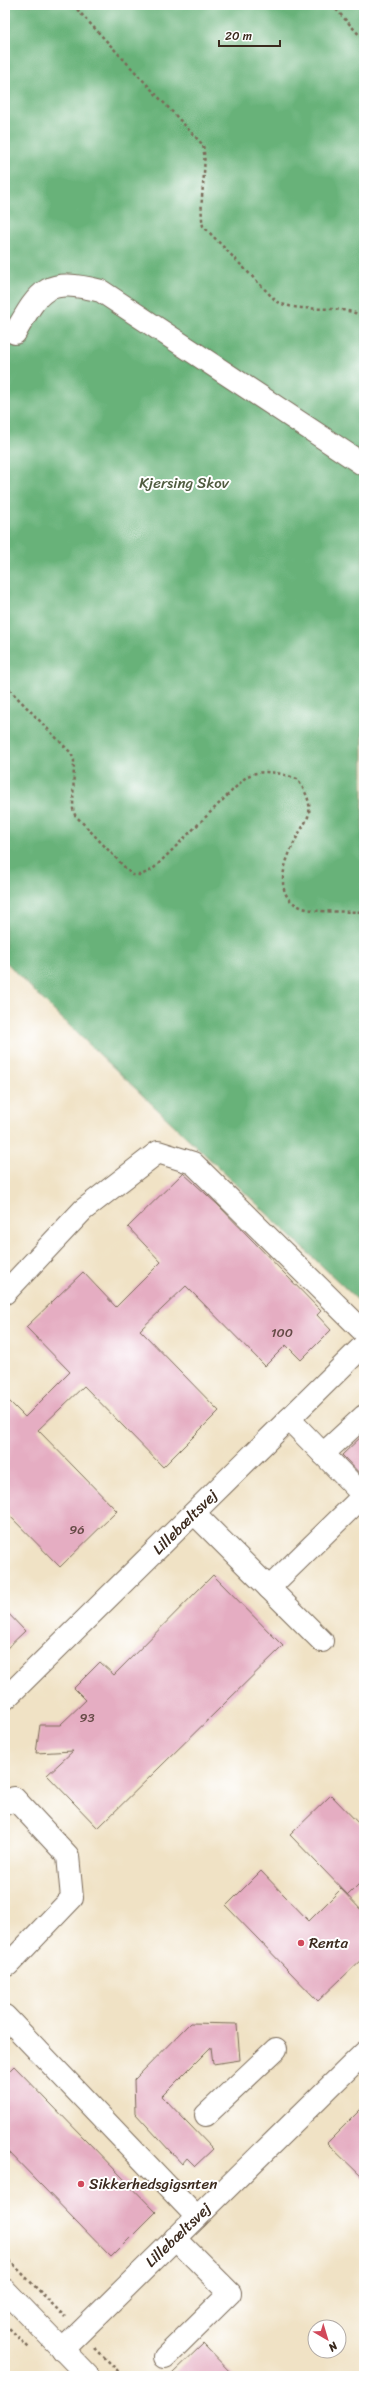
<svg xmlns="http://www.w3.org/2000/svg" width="369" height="2381" viewBox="0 0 369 2381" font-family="Sriracha,sans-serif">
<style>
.forest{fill:#68b279;stroke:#526e4c}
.building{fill:#e5adc2}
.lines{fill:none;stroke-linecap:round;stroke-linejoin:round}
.minor-casing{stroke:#7a6a58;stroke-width:24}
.path{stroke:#7a6a58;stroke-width:2.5;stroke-dasharray:3 3;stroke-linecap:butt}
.minor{stroke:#fff;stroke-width:22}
.poi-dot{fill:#d1495b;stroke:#fff;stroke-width:1.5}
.labels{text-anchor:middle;stroke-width:4;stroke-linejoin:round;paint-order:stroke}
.number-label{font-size:13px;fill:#664b47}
.park-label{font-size:15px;fill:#505c40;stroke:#fff}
.street-label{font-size:15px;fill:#3b2a1e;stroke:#fff}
.poi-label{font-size:15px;fill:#3b2a1e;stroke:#fff;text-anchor:start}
</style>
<rect width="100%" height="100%" fill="#fff"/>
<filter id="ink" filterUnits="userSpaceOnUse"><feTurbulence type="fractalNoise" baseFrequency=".025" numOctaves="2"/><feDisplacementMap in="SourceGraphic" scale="8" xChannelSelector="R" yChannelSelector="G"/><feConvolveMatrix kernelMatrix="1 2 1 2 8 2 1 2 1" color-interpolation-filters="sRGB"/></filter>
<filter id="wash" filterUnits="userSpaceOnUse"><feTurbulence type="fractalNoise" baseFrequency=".012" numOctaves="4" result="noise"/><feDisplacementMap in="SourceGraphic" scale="16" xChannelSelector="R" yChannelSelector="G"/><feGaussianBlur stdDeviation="0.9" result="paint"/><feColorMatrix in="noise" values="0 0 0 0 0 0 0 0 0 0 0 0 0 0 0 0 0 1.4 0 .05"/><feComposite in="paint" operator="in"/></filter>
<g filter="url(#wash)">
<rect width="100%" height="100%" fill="#f0e2c5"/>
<path class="forest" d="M 5,5 L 364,5 L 362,1304 L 53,1010 L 5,961 Z"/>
<g id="blocks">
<g class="building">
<path d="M 183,1173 L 218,1205 L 321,1311 L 317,1315 L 331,1330 L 301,1360 L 286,1345 L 265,1366 L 186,1286 L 140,1330 L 219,1411 L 163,1467 L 84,1386 L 38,1430 L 117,1511 L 60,1567 L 5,1511 L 5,1397 L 25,1417 L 70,1372 L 26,1327 L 83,1272 L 116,1307 L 161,1262 L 128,1227 Z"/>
<path d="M 364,1434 L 364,1478 L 342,1455 Z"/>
<path d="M 213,1575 L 283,1646 L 98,1828 L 47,1775 L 73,1751 L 36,1753 L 40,1725 L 60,1725 L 86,1700 L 74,1688 L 100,1662 L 114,1675 Z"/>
<path d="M 5,1610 L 25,1631 L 5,1650 Z"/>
<path d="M 331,1795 L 364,1829 L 364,1879 L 348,1895 L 290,1835 Z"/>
<path d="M 261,1871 L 309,1921 L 341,1889 L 364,1913 L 364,1957 L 318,2001 L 226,1906 Z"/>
<path d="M 190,2023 L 237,2024 L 240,2060 L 213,2064 L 211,2047 L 162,2096 L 213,2149 L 195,2166 L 187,2158 L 182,2164 L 135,2113 L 134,2080 Z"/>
<path d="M 14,2066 L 156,2212 L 111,2257 L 5,2148 L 5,2075 Z"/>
<path d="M 364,2106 L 364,2179 L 327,2143 Z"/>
<path d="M 203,2344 L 234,2376 L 170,2376 Z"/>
</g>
</g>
</g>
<g filter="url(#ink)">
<use href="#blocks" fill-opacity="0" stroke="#7a6a58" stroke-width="1"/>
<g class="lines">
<defs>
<g id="minor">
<path d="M 15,333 C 41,287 47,278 101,291 L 364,465"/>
<path d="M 5,1293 L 83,1210 L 158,1152 L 193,1163 L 364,1332"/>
<path d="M 289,1419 L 364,1496"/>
<path d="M 323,1454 L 364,1416"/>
<path d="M 194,1513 L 322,1641"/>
<path d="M 269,1588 L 363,1496"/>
<path d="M 5,1699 L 364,1345"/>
<path d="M 5,1804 L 14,1798 L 68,1856 L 72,1898 L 8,1965 L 5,1962"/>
<path d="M 5,2016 L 197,2217"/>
<path d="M 206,2115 L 276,2049"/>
<path d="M 5,2290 L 88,2376"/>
<path d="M 62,2350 L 364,2053"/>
<path d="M 165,2357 L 230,2293 L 175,2238"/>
</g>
</defs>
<use href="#minor" class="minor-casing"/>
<g class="path">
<path d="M 73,5 L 203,145 C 208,171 198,199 203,226 L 277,302 C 305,315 338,302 364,317"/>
<path d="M 332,5 L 364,40"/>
<path d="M 5,685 L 71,753 L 74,760 L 73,809 L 75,815 L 132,875 L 141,875 L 152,870 L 246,777 C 262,768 281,773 297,779 C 304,789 311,800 309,813 C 308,820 301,829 298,835 C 286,858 269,896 303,908 C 319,913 347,911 364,912"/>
<path d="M 5,2256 L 65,2317"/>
<path d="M 5,2324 L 30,2349"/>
<path d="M 95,2348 L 123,2376"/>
</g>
<use href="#minor" class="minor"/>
</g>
</g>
<g class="poi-dot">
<circle cx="301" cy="1943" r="4"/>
<circle cx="81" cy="2184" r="4"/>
</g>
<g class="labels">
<g class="number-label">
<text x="282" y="1337">100</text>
<text x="77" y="1534">96</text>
<text x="87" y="1722">93</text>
</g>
<g class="park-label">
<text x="184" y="488">Kjersing Skov</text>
</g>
<g class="street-label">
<text transform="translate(185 1522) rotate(-45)" y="5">Lillebæltsvej</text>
<text transform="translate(178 2235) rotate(-44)" y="5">Lillebæltsvej</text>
</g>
<g class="poi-label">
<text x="309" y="1948">Renta</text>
<text x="89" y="2189">Sikkerhedsgigsnten</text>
</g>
</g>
<rect width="369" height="2381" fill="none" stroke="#fff" stroke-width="20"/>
<g transform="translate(327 2339) rotate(142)"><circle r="19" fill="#ffffff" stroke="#b1aaa5"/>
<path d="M0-3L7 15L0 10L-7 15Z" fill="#d1495b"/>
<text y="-6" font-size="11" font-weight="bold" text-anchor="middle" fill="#3b2a1e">N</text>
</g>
<path d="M219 40v6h61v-6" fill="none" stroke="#3b2a1e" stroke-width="2"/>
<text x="225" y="40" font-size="12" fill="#3b2a1e" stroke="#ffffff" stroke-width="3" paint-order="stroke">20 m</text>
</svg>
